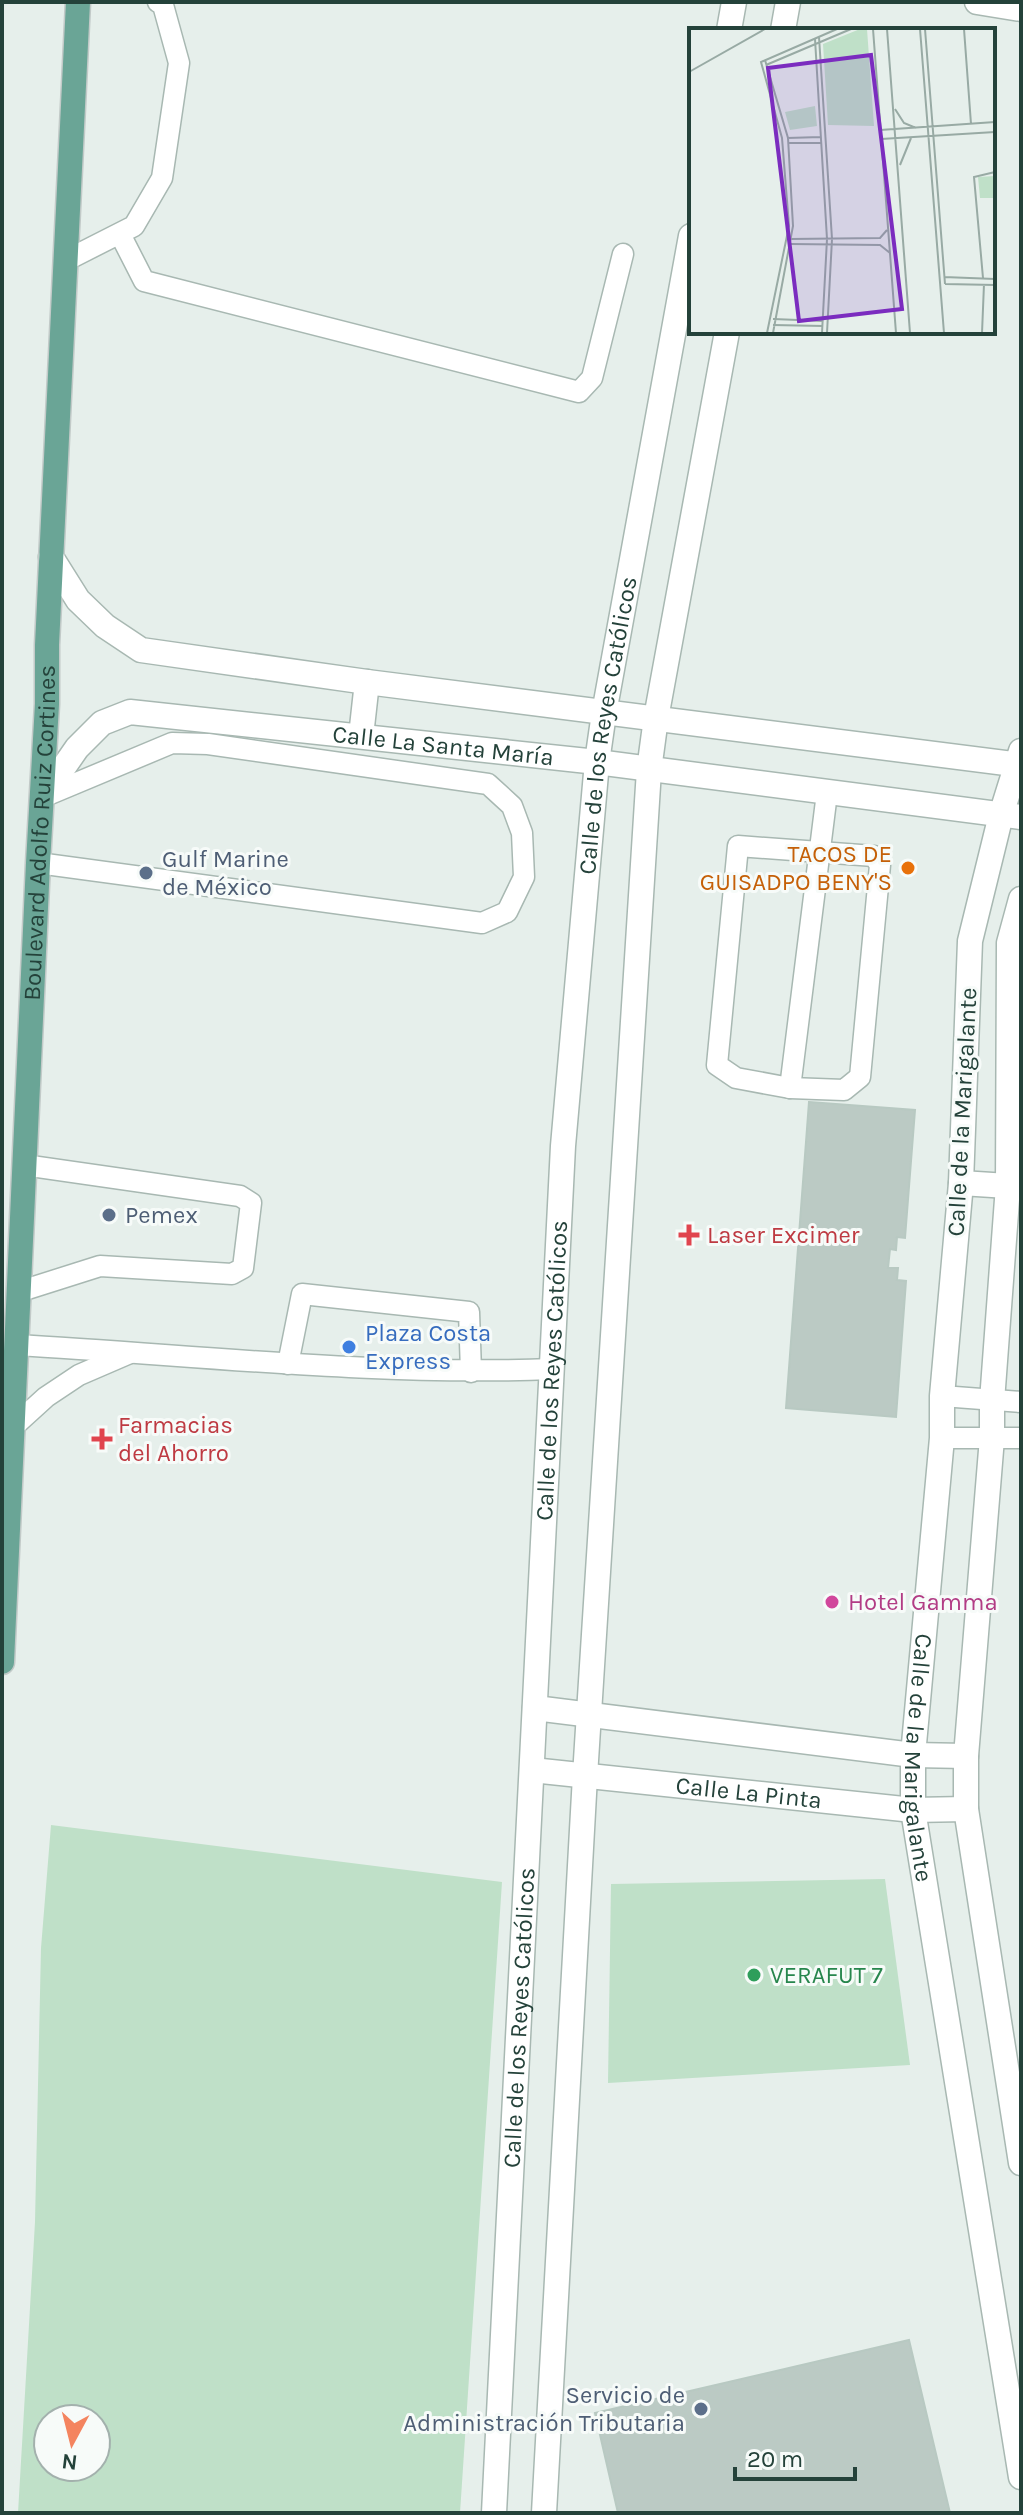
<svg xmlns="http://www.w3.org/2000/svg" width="1023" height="2515" viewBox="0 0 1023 2515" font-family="Karla,sans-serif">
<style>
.green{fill:#bfe0c8;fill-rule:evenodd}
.building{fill:#bbcac4;stroke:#b8c9c2;stroke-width:2}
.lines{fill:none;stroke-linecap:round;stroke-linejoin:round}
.service-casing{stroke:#a8b8b2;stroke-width:23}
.minor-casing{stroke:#a8b8b2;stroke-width:27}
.tertiary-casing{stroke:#a8b8b2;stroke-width:27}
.primary-casing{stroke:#c2cac8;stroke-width:27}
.service{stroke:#fff;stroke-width:20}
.minor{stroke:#fff;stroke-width:24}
.tertiary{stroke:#fff;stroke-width:24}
.primary{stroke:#6aa596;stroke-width:24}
.food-dot{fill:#e8710a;stroke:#f7fbf9;stroke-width:3}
.service-dot{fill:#5c6f8a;stroke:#f7fbf9;stroke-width:3}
.health-dot{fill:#e0444e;stroke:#f7fbf9;stroke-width:3}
.shop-dot{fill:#3f7fe0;stroke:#f7fbf9;stroke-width:3}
.hotel-dot{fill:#d1479c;stroke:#f7fbf9;stroke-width:3}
.leisure-dot{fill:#2e9e5b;stroke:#f7fbf9;stroke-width:3}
.labels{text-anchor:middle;stroke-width:6;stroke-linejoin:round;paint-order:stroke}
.street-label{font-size:24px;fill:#24423a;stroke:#f7fbf9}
.food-label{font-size:24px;fill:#c56008;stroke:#f7fbf9;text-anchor:end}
.service-label{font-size:24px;fill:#4e5e75;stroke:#f7fbf9;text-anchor:start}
.health-label{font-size:24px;fill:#be3a42;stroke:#f7fbf9;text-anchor:start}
.shop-label{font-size:24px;fill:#366cbe;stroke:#f7fbf9;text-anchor:start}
.hotel-label{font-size:24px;fill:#b23c85;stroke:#f7fbf9;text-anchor:start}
.leisure-label{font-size:24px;fill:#27864d;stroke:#f7fbf9;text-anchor:start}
.inset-road{fill:none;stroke:#98aaa4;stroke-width:2}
.view{fill:#7b2cbf;fill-opacity:0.15;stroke:#7b2cbf;stroke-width:4}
.inset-edge{fill:none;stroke:#24423a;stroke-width:4}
</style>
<rect width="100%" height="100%" fill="#e6efeb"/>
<g class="green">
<path d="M 51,1825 L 502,1882 L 460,2513 L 18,2513 L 35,2222 L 41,1948 ZM 48,2419 L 96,2419 L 96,2467 L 48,2467 Z"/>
<path d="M 885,1879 L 910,2065 L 608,2083 L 611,1884 Z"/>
</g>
<g class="building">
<path d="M 809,1102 L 915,1110 L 905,1238 L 897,1237 L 896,1250 L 890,1249 L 888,1268 L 898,1268 L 897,1280 L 906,1281 L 896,1417 L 786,1408 Z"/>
<path d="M 909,2340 L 950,2513 L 618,2513 L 595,2413 Z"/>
</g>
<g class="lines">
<defs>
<g id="service">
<path d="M 120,234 L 144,281 L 579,392 L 592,378 L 623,254"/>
<path d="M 65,261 L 134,226 L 162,178 L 179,63 L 163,5 L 158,2"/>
<path d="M 738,846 L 874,856 L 880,865 L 860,1077 L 844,1090 L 790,1088 L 736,1078 L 717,1065 Z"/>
<path d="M 38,863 L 482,923 L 507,912 L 524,877 L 522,833 L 512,806 L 488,784 L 208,744 L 172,743 L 43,797"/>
<path d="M 790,1088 L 827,793"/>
<path d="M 18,1292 L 100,1266 L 232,1274 L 243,1268 L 251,1203 L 240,1196 L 24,1165"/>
<path d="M 16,1345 C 195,1355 373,1376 552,1369"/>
<path d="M 288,1364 L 302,1294 L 469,1312 L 471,1372"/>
<path d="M 942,1396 L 1021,1402"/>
<path d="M 13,1427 L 46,1397 L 79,1375 L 130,1353"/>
<path d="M 942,1438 L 1021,1438"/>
</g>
<g id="minor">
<path d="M 977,2 L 1021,9"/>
<path d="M 729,30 L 734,2"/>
<path d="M 783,30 L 788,2"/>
<path d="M 51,557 L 78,600 L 105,626 L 141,650 L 367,682 L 1021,765"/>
<path d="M 361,736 L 367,682"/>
<path id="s1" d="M 1021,751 L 1001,815 L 970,941 L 961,1183 L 942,1396 L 942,1438 L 913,1755 L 913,1810 L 1021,2477"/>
<path id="s2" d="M 43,797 L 77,748 L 102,723 L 130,712 L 597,762 L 1021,817"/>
<path d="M 1021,899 L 1009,943 L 1008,1186 L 992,1401 L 992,1438 L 966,1756 L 966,1809 L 1021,2163"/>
<path d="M 535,1708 L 913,1755 L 966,1756"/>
<path id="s3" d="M 532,1770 L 913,1810 L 966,1809"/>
<path id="s4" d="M 494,2513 L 563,1146 L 597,762 L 604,713 L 691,236"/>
<path d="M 544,2513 L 585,1776 L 649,770 L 656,718 L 727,332"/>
</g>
<path id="tertiary" d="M 961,1183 L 1008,1186"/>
<g id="primary">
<path id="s5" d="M 2,1662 L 38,863 L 47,704 L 47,645 L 78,2"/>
</g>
</defs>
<use href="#service" class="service-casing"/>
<use href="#minor" class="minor-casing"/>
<use href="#tertiary" class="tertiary-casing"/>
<use href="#primary" class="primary-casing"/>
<use href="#service" class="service"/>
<use href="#minor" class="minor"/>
<use href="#tertiary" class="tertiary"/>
<use href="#primary" class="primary"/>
</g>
<circle class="food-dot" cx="908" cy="868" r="8"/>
<g class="service-dot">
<circle cx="146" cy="873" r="8"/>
<circle cx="109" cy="1215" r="8"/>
<circle cx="701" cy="2409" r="8"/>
</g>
<g class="health-dot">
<path d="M685 1223h8v8h8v8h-8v8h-8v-8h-8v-8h8z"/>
<path d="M98 1427h8v8h8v8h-8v8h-8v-8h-8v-8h8z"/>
</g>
<circle class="shop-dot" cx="349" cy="1347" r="8"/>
<circle class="hotel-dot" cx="832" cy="1602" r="8"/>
<circle class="leisure-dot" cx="754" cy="1975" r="8"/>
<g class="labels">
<g class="street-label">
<text dy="8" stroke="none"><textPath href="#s4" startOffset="1792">Calle de los Reyes Católicos</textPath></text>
<text dy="8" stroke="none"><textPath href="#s2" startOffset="440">Calle La Santa María</textPath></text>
<text dy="8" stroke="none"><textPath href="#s5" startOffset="830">Boulevard Adolfo Ruiz Cortines</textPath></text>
<text transform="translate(962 1112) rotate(-87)" y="8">Calle de la Marigalante</text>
<text dy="8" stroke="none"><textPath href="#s4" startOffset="1144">Calle de los Reyes Católicos</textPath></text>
<text dy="8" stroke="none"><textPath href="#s1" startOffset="1016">Calle de la Marigalante</textPath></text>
<text dy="8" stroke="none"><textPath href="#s3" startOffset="218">Calle La Pinta</textPath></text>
<text dy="8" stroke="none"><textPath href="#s4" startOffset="496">Calle de los Reyes Católicos</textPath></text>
</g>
<g class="food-label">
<text x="892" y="862">TACOS DE<tspan x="892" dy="28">GUISADPO BENY'S</tspan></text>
</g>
<g class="service-label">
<text x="162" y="867">Gulf Marine<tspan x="162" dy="28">de México</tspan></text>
<text x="125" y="1223">Pemex</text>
<text x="685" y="2403" text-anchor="end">Servicio de<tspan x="685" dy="28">Administración Tributaria</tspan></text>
</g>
<g class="health-label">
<text x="707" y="1243">Laser Excimer</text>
<text x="118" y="1433">Farmacias<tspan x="118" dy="28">del Ahorro</tspan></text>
</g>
<g class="shop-label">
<text x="365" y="1341">Plaza Costa<tspan x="365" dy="28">Express</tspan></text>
</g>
<g class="hotel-label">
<text x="848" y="1610">Hotel Gamma</text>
</g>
<g class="leisure-label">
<text x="770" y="1983">VERAFUT 7</text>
</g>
</g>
<g transform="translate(689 28)">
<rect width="306" height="306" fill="#e6efeb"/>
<path d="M 171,1 L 178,1 L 185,98 L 139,97 L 134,16 ZM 126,78 L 128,98 L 101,102 L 96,84 ZM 306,148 L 306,170 L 291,170 L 289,149 Z" fill="#bfe0c8"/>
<path class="inset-road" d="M 184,1 L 207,305M 198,1 L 221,305M 231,1 L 255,305M 236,1 L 256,256M 275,1 L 282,96M 130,9 L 143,211 L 138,305M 126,11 L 138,211 L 133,305M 76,32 L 99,110 L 104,198 L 84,305M 77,37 L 162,1M 0,44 L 76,1M 206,81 L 215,95 L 227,100M 191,102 L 306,94M 98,110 L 132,109M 192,111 L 306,104M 99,115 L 133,115M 211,137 L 222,110M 101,211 L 191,210 L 198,202M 102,216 L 191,217 L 201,225M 255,249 L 306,251M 294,250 L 285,149 L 306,144M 256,256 L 306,257M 84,291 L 134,293M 84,297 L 134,298M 78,305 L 100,198 L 93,110 L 72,34 L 148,1M 293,305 L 295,256"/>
<path class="view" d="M 182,27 L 213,281 L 110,293 L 79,40 Z"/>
<rect width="306" height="306" class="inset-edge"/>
</g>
<rect width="1023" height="2515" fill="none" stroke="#24423a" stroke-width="8"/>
<g transform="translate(72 2443) rotate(187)"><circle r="38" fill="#f7fbf9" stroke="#a3b1ad" stroke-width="2"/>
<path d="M0-6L14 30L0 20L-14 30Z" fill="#f4845f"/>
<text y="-12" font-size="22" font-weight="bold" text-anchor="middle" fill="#24423a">N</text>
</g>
<path d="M735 2467v12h120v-12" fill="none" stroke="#24423a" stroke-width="4"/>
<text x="747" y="2467" font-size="24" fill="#24423a" stroke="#f7fbf9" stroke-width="6" paint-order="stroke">20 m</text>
</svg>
